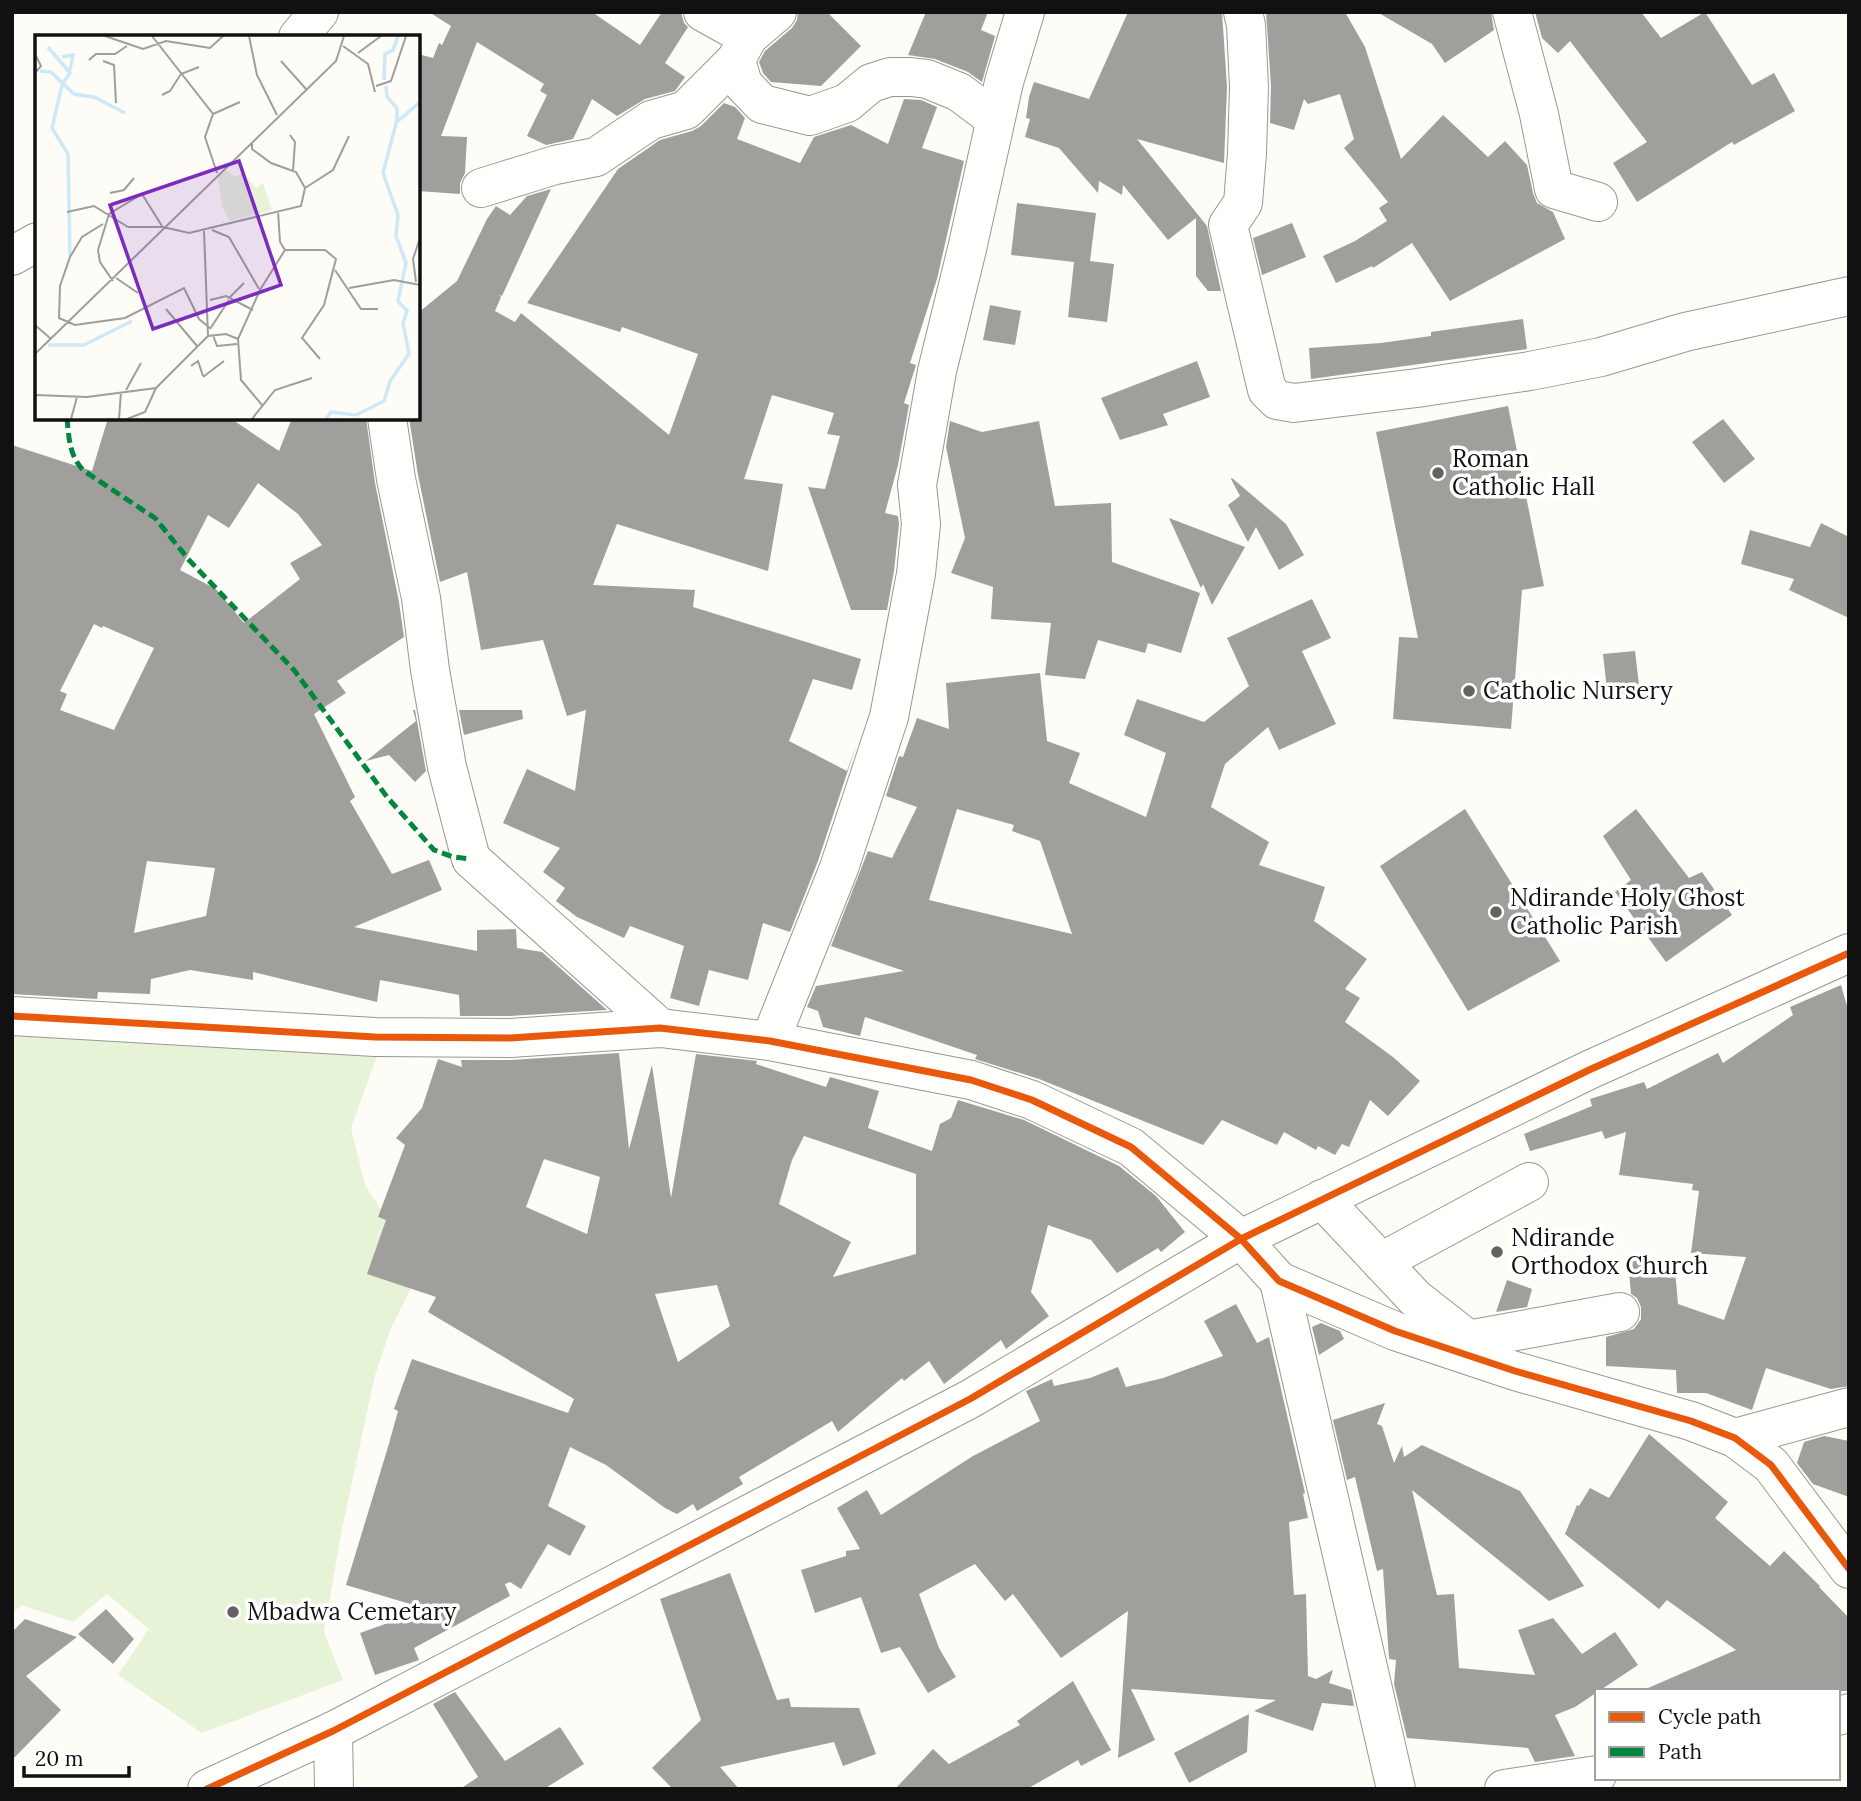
<svg xmlns="http://www.w3.org/2000/svg" width="1861" height="1801" viewBox="0 0 1861 1801" font-family="Lora,serif">
<style>
.green{fill:#e7f3d7}
.building{fill:#a19f9c;fill-rule:evenodd}
.lines{fill:none;stroke-linecap:round;stroke-linejoin:round}
.minor-casing{stroke:#979795;stroke-width:40}
.minor{stroke:#fffffe;stroke-width:38}
.quiet{stroke:#00873e;stroke-width:5;stroke-dasharray:10 5;stroke-linecap:butt}
.cycleway-casing{stroke:#fff;stroke-width:11}
.cycleway{stroke:#e8590c;stroke-width:7}
.poi-dot{fill:#646362;stroke:#fff;stroke-width:2.5}
.labels{text-anchor:middle;stroke-width:7;stroke-linejoin:round;paint-order:stroke}
.poi-label{font-size:24px;fill:#111;stroke:#fff;text-anchor:start}
.inset-river{fill:none;stroke:#cde8f7;stroke-width:3.5}
.inset-road{fill:none;stroke:#9f9e9b;stroke-width:2}
.view{fill:#7b2cbf;fill-opacity:0.15;stroke:#7b2cbf;stroke-width:3.5}
.inset-edge{fill:none;stroke:#111;stroke-width:3.5}
</style>
<rect width="100%" height="100%" fill="#fdfcf7"/>
<path class="green" d="M 12,1026 L 378,1053 L 351,1128 L 365,1185 L 397,1235 L 418,1274 L 389,1333 L 375,1375 L 341,1534 L 324,1632 L 343,1680 L 202,1733 L 118,1675 L 149,1629 L 107,1594 L 73,1622 L 21,1605 L 12,1614 Z"/>
<g class="building">
<path d="M 429,12 L 592,12 L 640,45 L 662,12 L 681,12 L 684,23 L 688,27 L 665,63 L 685,77 L 675,91 L 645,99 L 617,116 L 592,99 L 573,139 L 546,145 L 527,136 L 547,95 L 540,91 L 544,84 L 477,42 L 441,136 L 467,137 L 465,173 L 460,183 L 460,194 L 418,191 L 418,54 L 433,58 L 439,43 L 442,45 L 451,26 Z"/>
<path d="M 798,12 L 827,12 L 861,46 L 821,86 L 771,82 L 763,73 L 759,62 L 765,51 L 792,28 L 797,20 Z"/>
<path d="M 926,12 L 988,12 L 981,30 L 995,36 L 982,82 L 968,72 L 935,59 L 908,55 Z"/>
<path d="M 1128,12 L 1222,12 L 1227,87 L 1224,163 L 1137,139 L 1207,226 L 1221,291 L 1208,291 L 1196,276 L 1196,218 L 1168,240 L 1123,185 L 1122,195 L 1099,181 L 1098,193 L 1059,148 L 1025,137 L 1030,119 L 1026,118 L 1029,97 L 1034,82 L 1089,99 Z"/>
<path d="M 1266,12 L 1345,12 L 1365,47 L 1401,159 L 1443,115 L 1488,157 L 1505,141 L 1527,165 L 1533,193 L 1537,203 L 1553,212 L 1565,239 L 1450,301 L 1412,243 L 1373,268 L 1372,266 L 1336,283 L 1323,256 L 1355,241 L 1387,221 L 1379,208 L 1388,202 L 1344,148 L 1354,139 L 1340,94 L 1308,104 L 1304,99 L 1294,130 L 1270,123 L 1271,86 Z"/>
<path d="M 1377,12 L 1491,12 L 1494,30 L 1445,63 L 1432,44 Z"/>
<path d="M 1535,12 L 1641,12 L 1661,38 L 1705,12 L 1752,85 L 1774,73 L 1795,111 L 1734,145 L 1732,142 L 1637,202 L 1613,163 L 1647,142 L 1570,41 L 1558,53 L 1542,38 Z"/>
<path d="M 904,99 L 921,100 L 937,107 L 922,148 L 964,161 L 937,279 L 910,363 L 916,365 L 904,403 L 909,405 L 898,465 L 885,513 L 898,516 L 899,524 L 894,571 L 887,610 L 851,610 L 808,487 L 825,489 L 840,436 L 827,434 L 834,413 L 772,395 L 744,479 L 783,484 L 768,571 L 617,524 L 593,585 L 695,590 L 693,607 L 861,659 L 852,690 L 813,679 L 789,741 L 847,771 L 857,743 L 818,861 L 790,932 L 763,923 L 748,980 L 709,970 L 699,1006 L 670,998 L 684,946 L 630,926 L 624,938 L 577,917 L 556,901 L 565,888 L 543,872 L 560,848 L 503,823 L 527,769 L 575,791 L 586,710 L 567,716 L 543,640 L 481,650 L 467,572 L 440,582 L 418,475 L 409,418 L 418,418 L 418,313 L 457,281 L 487,219 L 496,206 L 510,215 L 527,196 L 551,189 L 502,296 L 499,295 L 501,297 L 495,311 L 515,322 L 521,313 L 669,435 L 698,354 L 622,327 L 620,332 L 527,303 L 618,169 L 660,140 L 692,131 L 701,126 L 724,103 L 735,107 L 745,118 L 737,139 L 800,163 L 814,137 L 851,125 L 888,144 Z"/>
<path d="M 1017,203 L 1096,213 L 1090,261 L 1114,264 L 1107,322 L 1068,317 L 1074,262 L 1011,255 Z"/>
<path d="M 1292,223 L 1306,257 L 1262,275 L 1253,238 Z"/>
<path d="M 990,305 L 1021,311 L 1015,345 L 983,340 Z"/>
<path d="M 1523,319 L 1527,349 L 1311,379 L 1309,348 L 1381,343 L 1431,336 L 1431,332 Z"/>
<path d="M 1197,361 L 1210,397 L 1163,414 L 1168,425 L 1120,440 L 1101,398 Z"/>
<path d="M 1508,406 L 1544,586 L 1522,590 L 1511,729 L 1393,719 L 1399,637 L 1418,638 L 1376,432 Z"/>
<path d="M 108,418 L 230,418 L 279,451 L 292,418 L 366,418 L 375,483 L 399,602 L 404,637 L 337,681 L 346,693 L 314,714 L 355,797 L 350,801 L 392,874 L 429,860 L 442,890 L 354,927 L 477,951 L 477,930 L 516,929 L 517,948 L 542,952 L 607,1010 L 509,1016 L 460,1016 L 459,995 L 380,980 L 377,1002 L 253,972 L 253,980 L 190,970 L 151,979 L 150,994 L 98,992 L 97,999 L 12,994 L 12,445 L 92,471 ZM 258,483 L 298,514 L 322,545 L 290,563 L 300,579 L 244,623 L 216,589 L 180,570 L 208,515 L 229,528 ZM 94,624 L 102,628 L 103,626 L 154,648 L 114,730 L 60,710 L 67,694 L 60,691 ZM 147,861 L 215,868 L 206,916 L 134,933 Z"/>
<path d="M 1723,419 L 1755,459 L 1724,483 L 1692,442 Z"/>
<path d="M 950,421 L 982,432 L 1039,421 L 1055,506 L 1111,503 L 1112,562 L 1200,593 L 1181,653 L 1148,643 L 1145,653 L 1098,640 L 1085,679 L 1045,675 L 1051,623 L 991,619 L 993,587 L 951,573 L 965,538 L 946,447 Z"/>
<path d="M 1232,478 L 1286,524 L 1304,555 L 1279,570 L 1256,527 L 1248,542 L 1228,505 L 1240,496 L 1231,479 Z"/>
<path d="M 1169,518 L 1245,547 L 1212,605 L 1203,584 L 1201,588 Z"/>
<path d="M 1821,523 L 1849,537 L 1849,618 L 1789,590 L 1794,579 L 1741,564 L 1750,530 L 1810,547 Z"/>
<path d="M 1312,599 L 1331,638 L 1302,651 L 1336,724 L 1279,750 L 1268,727 L 1225,764 L 1211,807 L 1269,842 L 1259,865 L 1325,887 L 1314,921 L 1367,959 L 1345,989 L 1360,998 L 1345,1022 L 1393,1057 L 1420,1081 L 1388,1116 L 1370,1100 L 1349,1147 L 1342,1144 L 1335,1155 L 1318,1146 L 1316,1150 L 1284,1132 L 1277,1145 L 1222,1120 L 1203,1145 L 1039,1079 L 975,1059 L 977,1055 L 865,1017 L 860,1036 L 823,1027 L 818,1011 L 807,1007 L 816,986 L 904,971 L 831,946 L 868,851 L 892,858 L 917,807 L 886,796 L 899,756 L 903,757 L 917,718 L 949,729 L 946,683 L 1040,673 L 1047,741 L 1080,753 L 1069,783 L 1146,817 L 1166,753 L 1124,735 L 1137,699 L 1204,722 L 1249,686 L 1227,638 ZM 957,809 L 1014,825 L 1012,831 L 1040,841 L 1072,934 L 929,900 Z"/>
<path d="M 1635,651 L 1640,694 L 1608,699 L 1603,654 Z"/>
<path d="M 413,710 L 415,710 L 426,771 L 415,782 L 389,755 L 366,761 L 416,721 Z"/>
<path d="M 459,710 L 522,710 L 523,719 L 464,735 Z"/>
<path d="M 1465,809 L 1560,961 L 1468,1011 L 1380,866 Z"/>
<path d="M 1636,809 L 1689,878 L 1702,872 L 1732,915 L 1666,962 L 1615,892 L 1631,880 L 1603,836 Z"/>
<path d="M 1841,985 L 1849,1013 L 1849,1386 L 1831,1389 L 1766,1368 L 1752,1410 L 1706,1393 L 1677,1393 L 1676,1370 L 1606,1366 L 1606,1337 L 1634,1329 L 1641,1319 L 1641,1307 L 1637,1298 L 1631,1294 L 1628,1259 L 1674,1259 L 1678,1304 L 1724,1320 L 1746,1257 L 1691,1253 L 1699,1191 L 1692,1190 L 1693,1184 L 1619,1175 L 1626,1132 L 1605,1139 L 1602,1131 L 1530,1151 L 1524,1134 L 1592,1106 L 1590,1099 L 1644,1082 L 1647,1089 L 1718,1053 L 1723,1063 L 1793,1015 L 1790,1007 Z"/>
<path d="M 619,1053 L 629,1149 L 652,1065 L 671,1198 L 696,1054 L 757,1061 L 756,1064 L 826,1087 L 830,1077 L 879,1091 L 868,1128 L 932,1151 L 940,1124 L 951,1118 L 958,1100 L 1024,1120 L 1119,1166 L 1156,1196 L 1185,1232 L 1161,1252 L 1158,1248 L 1117,1273 L 1091,1240 L 1048,1225 L 1031,1292 L 1049,1316 L 1006,1349 L 1001,1340 L 944,1384 L 929,1361 L 904,1381 L 902,1378 L 838,1432 L 832,1421 L 739,1477 L 743,1484 L 697,1511 L 693,1504 L 677,1514 L 665,1508 L 606,1465 L 570,1447 L 548,1506 L 586,1526 L 570,1556 L 548,1544 L 521,1589 L 510,1582 L 505,1584 L 510,1596 L 414,1648 L 419,1660 L 375,1675 L 360,1633 L 427,1609 L 346,1585 L 388,1447 L 398,1411 L 394,1409 L 412,1359 L 568,1413 L 574,1399 L 428,1312 L 436,1297 L 367,1274 L 386,1220 L 378,1217 L 405,1145 L 396,1138 L 422,1108 L 438,1059 L 462,1067 L 461,1060 L 511,1060 ZM 804,1136 L 916,1174 L 916,1254 L 833,1277 L 851,1242 L 779,1204 L 792,1160 ZM 544,1159 L 600,1177 L 587,1234 L 526,1207 ZM 717,1285 L 730,1326 L 678,1362 L 655,1294 Z"/>
<path d="M 1507,1280 L 1532,1289 L 1527,1307 L 1496,1312 Z"/>
<path d="M 1236,1304 L 1257,1343 L 1269,1337 L 1305,1493 L 1303,1494 L 1308,1518 L 1289,1522 L 1294,1595 L 1306,1594 L 1308,1676 L 1316,1679 L 1333,1670 L 1329,1683 L 1351,1690 L 1354,1706 L 1322,1703 L 1313,1731 L 1254,1711 L 1276,1700 L 1131,1689 L 1155,1740 L 1118,1758 L 1128,1611 L 1061,1658 L 1013,1594 L 1005,1601 L 975,1564 L 919,1594 L 939,1648 L 956,1677 L 928,1693 L 900,1647 L 881,1653 L 861,1597 L 815,1613 L 801,1570 L 846,1556 L 846,1551 L 860,1549 L 837,1508 L 867,1490 L 881,1515 L 973,1456 L 1040,1421 L 1026,1391 L 1052,1379 L 1054,1386 L 1090,1378 L 1118,1367 L 1126,1387 L 1163,1378 L 1223,1356 L 1204,1321 Z"/>
<path d="M 1321,1323 L 1340,1331 L 1344,1339 L 1319,1355 L 1312,1327 Z"/>
<path d="M 1385,1403 L 1377,1424 L 1382,1426 L 1394,1463 L 1402,1446 L 1404,1457 L 1422,1445 L 1520,1491 L 1584,1586 L 1549,1601 L 1412,1490 L 1437,1595 L 1454,1594 L 1459,1668 L 1535,1675 L 1518,1630 L 1553,1618 L 1582,1654 L 1615,1632 L 1638,1665 L 1575,1707 L 1555,1715 L 1575,1756 L 1535,1762 L 1528,1748 L 1407,1738 L 1394,1684 L 1396,1660 L 1389,1659 L 1383,1569 L 1377,1571 L 1355,1477 L 1347,1480 L 1333,1420 Z"/>
<path d="M 1649,1434 L 1728,1502 L 1715,1518 L 1770,1566 L 1784,1551 L 1820,1586 L 1819,1587 L 1849,1618 L 1849,1691 L 1641,1691 L 1736,1650 L 1667,1600 L 1659,1609 L 1565,1534 L 1577,1505 L 1579,1506 L 1590,1488 L 1609,1498 Z"/>
<path d="M 1824,1436 L 1849,1441 L 1849,1497 L 1813,1484 L 1797,1463 L 1804,1442 Z"/>
<path d="M 730,1573 L 777,1700 L 789,1698 L 791,1707 L 859,1708 L 876,1754 L 843,1766 L 834,1742 L 720,1767 L 739,1789 L 673,1789 L 652,1768 L 701,1720 L 660,1599 Z"/>
<path d="M 106,1609 L 134,1639 L 113,1664 L 78,1634 Z"/>
<path d="M 25,1619 L 77,1637 L 26,1676 L 61,1710 L 12,1760 L 12,1632 Z"/>
<path d="M 1073,1681 L 1111,1750 L 1081,1766 L 1078,1760 L 1027,1789 L 895,1789 L 933,1749 L 949,1764 L 1020,1725 L 1017,1721 Z"/>
<path d="M 455,1692 L 505,1761 L 560,1727 L 584,1764 L 544,1789 L 460,1789 L 478,1777 L 433,1704 Z"/>
<path d="M 1249,1714 L 1247,1752 L 1189,1783 L 1174,1753 Z"/>
</g>
<g class="lines">
<defs>
<g id="minor">
<path d="M 703,12 L 748,37"/>
<path d="M 777,12 L 748,37 L 736,60 L 743,84 L 762,104 L 810,116 L 847,103 L 871,83 L 890,77 L 911,77 L 927,79 L 959,92 L 995,119"/>
<path d="M 1243,12 L 1246,25 L 1249,87 L 1247,153 L 1243,203 L 1228,225 L 1267,390 L 1277,400 L 1294,403 L 1417,388 L 1530,371 L 1601,357 L 1685,332 L 1849,296"/>
<path d="M 1512,12 L 1539,114 L 1554,189 L 1598,202"/>
<path d="M 298,37 L 319,12"/>
<path d="M 481,188 L 555,165 L 596,157 L 651,120 L 686,110 L 736,60"/>
<path d="M 12,256 L 37,242"/>
<path d="M 387,418 L 396,479 L 421,598 L 430,670 L 447,767 L 471,859 L 660,1028"/>
<path d="M 12,1016 L 375,1037 L 510,1038 L 660,1028 L 770,1041 L 971,1080 L 1032,1100 L 1131,1147 L 1241,1239 L 1279,1281 L 1395,1331 L 1515,1371 L 1691,1421 L 1735,1438 L 1771,1465 L 1849,1569"/>
<path d="M 770,1041 L 839,868 L 889,717 L 916,574 L 921,524 L 917,485 L 937,371 L 967,249 L 1004,82 L 1025,12"/>
<path d="M 1322,1199 L 1415,1298 L 1466,1338 L 1473,1339 L 1620,1312"/>
<path d="M 1381,1262 L 1529,1182"/>
<path d="M 1279,1281 L 1396,1789"/>
<path d="M 1735,1438 L 1849,1407"/>
<path d="M 1838,1716 L 1849,1713"/>
<path d="M 333,1731 L 334,1789"/>
<path d="M 207,1789 L 333,1731 L 970,1399 L 1241,1239 L 1589,1070 L 1849,953"/>
<path d="M 1504,1789 L 1597,1775"/>
</g>
</defs>
<use href="#minor" class="minor-casing"/>
<use href="#minor" class="minor"/>
<path class="quiet" d="M 67,418 C 69,438 69,456 84,471 L 155,518 L 189,560 L 294,670 L 387,797 L 434,850 L 453,857 L 471,859"/>
<defs>
<g id="cycleway">
<path d="M 12,1016 L 375,1037 L 510,1038 L 660,1028 L 770,1041 L 971,1080 L 1032,1100 L 1131,1147 L 1241,1239 L 1279,1281 L 1395,1331 L 1515,1371 L 1691,1421 L 1735,1438 L 1771,1465 L 1849,1569"/>
<path d="M 207,1789 L 333,1731 L 970,1399 L 1241,1239 L 1589,1070 L 1849,953"/>
</g>
</defs>
<use href="#cycleway" class="cycleway-casing"/>
<use href="#cycleway" class="cycleway"/>
</g>
<g class="poi-dot">
<circle cx="1438" cy="473" r="7"/>
<circle cx="1469" cy="691" r="7"/>
<circle cx="1496" cy="912" r="7"/>
<circle cx="1497" cy="1252" r="7"/>
<circle cx="233" cy="1612" r="7"/>
</g>
<g class="labels">
<g class="poi-label">
<text x="1452" y="467">Roman<tspan x="1452" dy="28">Catholic Hall</tspan></text>
<text x="1483" y="699">Catholic Nursery</text>
<text x="1510" y="906">Ndirande Holy Ghost<tspan x="1510" dy="28">Catholic Parish</tspan></text>
<text x="1511" y="1246">Ndirande<tspan x="1511" dy="28">Orthodox Church</tspan></text>
<text x="247" y="1620">Mbadwa Cemetary</text>
</g>
</g>
<g transform="translate(35 35)">
<rect width="385" height="385" fill="#fdfcf7"/>
<path d="M 191,135 L 201,142 L 208,137 L 221,153 L 228,148 L 237,175 L 195,186 L 187,172 L 183,142 Z" fill="#e7f3d7"/>
<path class="inset-river" d="M 13,12 L 35,38 L 27,50 L 17,93 L 33,119 L 35,221M 27,22 L 38,20 L 35,35M 5,36 L 16,37 L 39,59 L 59,62 L 90,78M 349,45 L 350,19 L 358,15 L 363,1M 351,51 L 352,62 L 362,73 L 362,85M 363,86 L 385,67M 13,310 L 49,310 L 97,286M 291,384 L 296,377 L 321,380 L 349,366 L 355,346 L 374,319 L 368,288 L 372,276 L 363,266 L 371,228 L 361,201 L 363,180 L 348,138 L 362,85"/>
<path class="inset-road" d="M 70,1 L 108,14 L 131,6 L 175,13 L 188,1M 117,1 L 178,79 L 170,102 L 182,138M 214,1 L 222,40 L 242,80M 308,11 L 333,29 L 340,57M 323,18 L 346,1M 0,19 L 6,31 L 0,38M 54,25 L 61,19 L 80,19 L 92,11M 68,26 L 79,30 L 81,68M 246,26 L 271,54M 341,51 L 356,46 L 371,1M 127,60 L 135,56 L 146,39 L 164,32M 178,79 L 205,67M 255,100 L 260,107 L 258,136M 217,107 L 217,114 L 236,128 L 261,137 L 270,153M 75,158 L 89,155 L 99,143M 243,176 L 245,207 L 250,215M 32,177 L 59,171 L 93,192 L 128,192 L 154,198 L 266,171 L 270,153 L 298,135 L 314,101M 68,189 L 47,202 L 35,222 L 25,251 L 24,283 L 40,290 L 90,283 L 149,253 L 164,284 L 175,293M 177,195 L 194,202 L 224,254M 169,196 L 173,301M 300,235 L 326,274 L 343,274M 81,243 L 103,258M 78,246 L 65,227 L 63,215 L 74,179 L 107,159 L 127,191M 381,247 L 378,224 L 385,203M 314,253 L 359,245 L 385,250M 194,263 L 209,248M 175,265 L 191,261 L 218,275M 131,274 L 162,311M 0,290 L 16,304M 175,294 L 194,265M 178,300 L 182,311 L 202,309M 0,319 L 301,26 L 309,1M 156,331 L 163,326 L 168,341M 168,342 L 189,326M 91,355 L 106,328M 0,360 L 52,362 L 121,353 L 173,301 L 191,299 L 203,304M 227,370 L 206,345 L 203,304 L 225,255 L 250,215 L 290,215 L 301,224 L 289,270 L 267,303 L 285,324M 36,384 L 42,362M 84,384 L 86,357M 92,384 L 110,377 L 121,353M 217,384 L 240,355 L 277,343"/>
<path class="view" d="M 204,126 L 246,250 L 118,294 L 75,170 Z"/>
<rect width="385" height="385" class="inset-edge"/>
</g>
<rect width="1861" height="1801" fill="none" stroke="#111111" stroke-width="28"/>
<rect x="1595" y="1689" width="245" height="91" fill="#ffffff" stroke="#a0a0a0" stroke-width="2"/>
<rect x="1609" y="1712" width="35" height="10" fill="#e8590c" stroke="#a0a0a0" stroke-width="2"/>
<text x="1658" y="1724" font-size="21" fill="#111111">Cycle path</text>
<rect x="1609" y="1747" width="35" height="10" fill="#00873e" stroke="#a0a0a0" stroke-width="2"/>
<text x="1658" y="1759" font-size="21" fill="#111111">Path</text>
<path d="M24 1766v10h105v-10" fill="none" stroke="#111111" stroke-width="3.5"/>
<text x="35" y="1766" font-size="21" fill="#111111" stroke="#ffffff" stroke-width="5" paint-order="stroke">20 m</text>
</svg>
